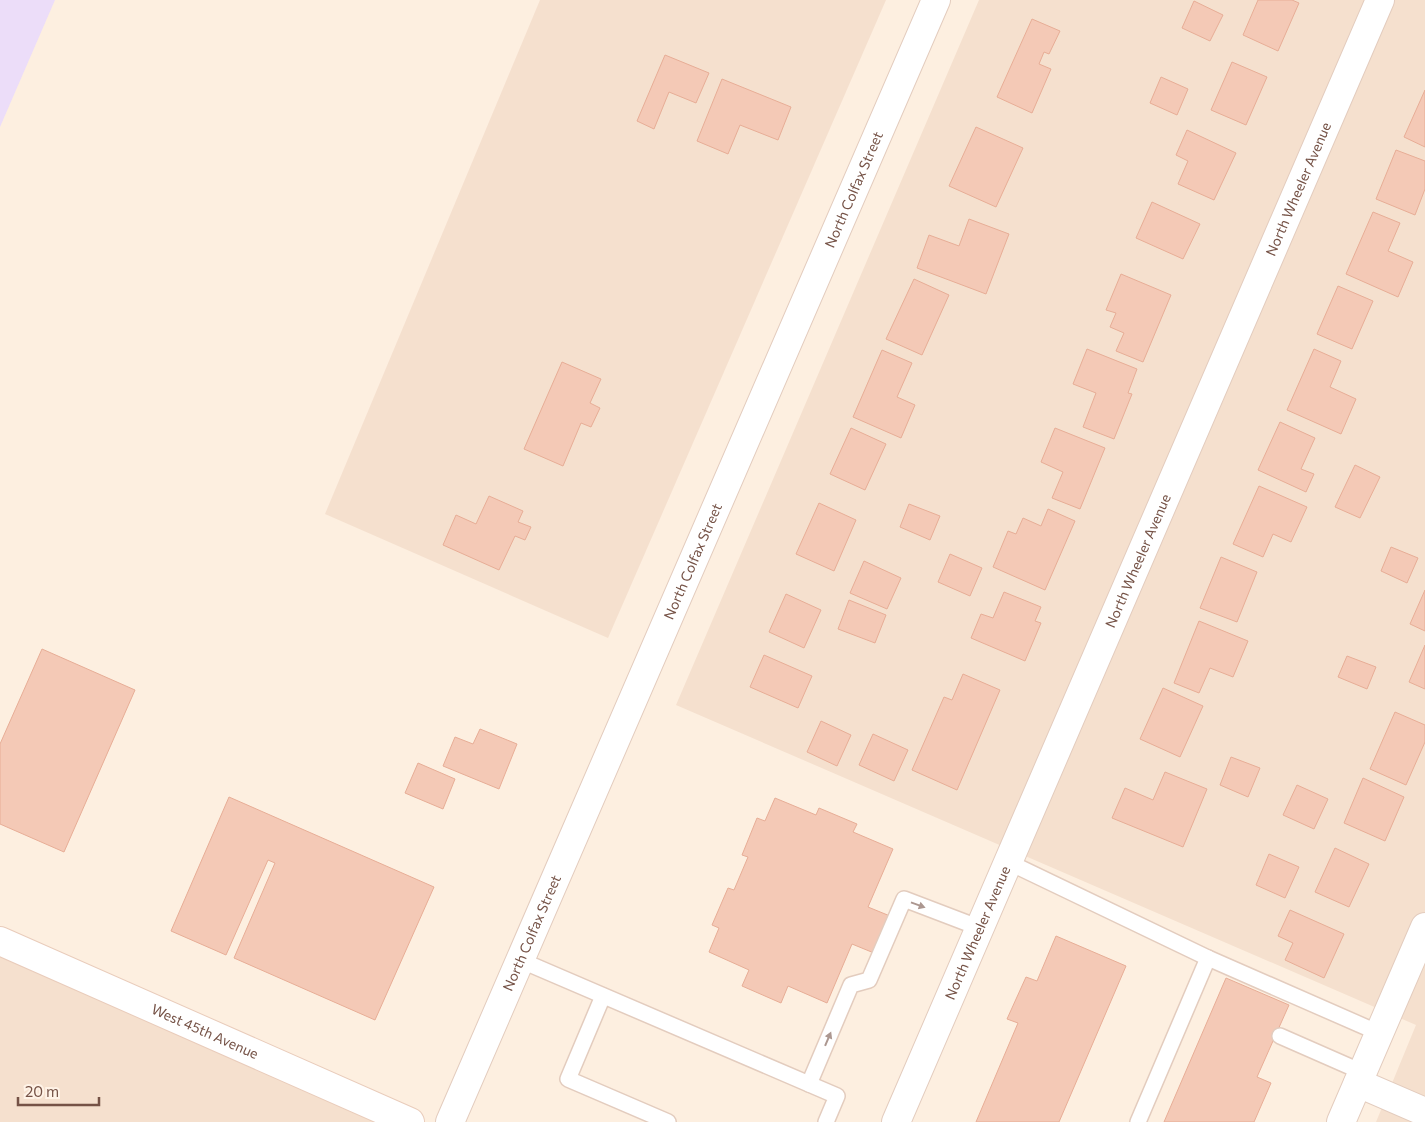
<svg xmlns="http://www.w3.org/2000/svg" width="1425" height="1122" viewBox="0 0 1425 1122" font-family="Commissioner,sans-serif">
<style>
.residential{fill:#f5e0ce}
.education{fill:#ecddf9}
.building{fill:#f4c9b6;stroke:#e7ad96}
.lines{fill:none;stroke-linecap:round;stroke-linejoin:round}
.service-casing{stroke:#e3ccbe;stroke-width:18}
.minor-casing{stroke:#e3ccbe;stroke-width:30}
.tertiary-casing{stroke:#e3ccbe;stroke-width:30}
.secondary-casing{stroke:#e9ccbb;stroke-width:30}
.service{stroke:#fff;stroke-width:15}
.minor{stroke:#fff;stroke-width:28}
.tertiary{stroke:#fff;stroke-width:28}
.secondary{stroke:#fff;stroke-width:28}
.oneway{fill:#ac9790}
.labels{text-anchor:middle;stroke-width:4;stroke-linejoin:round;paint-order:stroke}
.street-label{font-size:14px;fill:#755246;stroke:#fff3e7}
</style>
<rect width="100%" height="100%" fill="#fdefe0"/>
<g class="residential">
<path d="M 540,0 L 886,0 L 608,638 L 325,514 Z"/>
<path d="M 979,0 L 1425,0 L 1425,1122 L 1376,1122 L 1416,1025 L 676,705 Z"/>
<path d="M 0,952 L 391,1122 L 0,1122 Z"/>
</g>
<path class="education" d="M 0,0 L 55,0 L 0,127 Z"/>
<g class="building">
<path d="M 1258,0 L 1292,0 L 1299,3 L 1278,51 L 1243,35 Z"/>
<path d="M 1194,1 L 1223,15 L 1210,41 L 1182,28 Z"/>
<path d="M 1032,19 L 1060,31 L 1049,54 L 1044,52 L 1039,64 L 1051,69 L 1032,113 L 997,97 Z"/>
<path d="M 665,55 L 709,73 L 696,103 L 669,92 L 654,129 L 637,121 Z"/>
<path d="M 1232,62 L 1267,77 L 1246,125 L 1211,110 Z"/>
<path d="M 1161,77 L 1188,89 L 1177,115 L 1150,103 Z"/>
<path d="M 722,79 L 791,107 L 778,140 L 740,125 L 728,154 L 697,141 Z"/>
<path d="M 1425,90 L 1425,147 L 1404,137 Z"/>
<path d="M 976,127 L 1023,148 L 996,207 L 949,186 Z"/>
<path d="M 1187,130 L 1236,153 L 1214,200 L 1178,184 L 1188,161 L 1176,155 Z"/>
<path d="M 1396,150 L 1425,161 L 1425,189 L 1415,215 L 1376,199 Z"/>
<path d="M 1152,202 L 1200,224 L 1183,259 L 1136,238 Z"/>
<path d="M 1373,212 L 1400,223 L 1388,251 L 1413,262 L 1398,297 L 1346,274 Z"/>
<path d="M 969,219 L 1009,234 L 986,294 L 917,268 L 929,235 L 959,246 Z"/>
<path d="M 1121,274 L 1171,295 L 1143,362 L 1116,351 L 1124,333 L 1110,327 L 1116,313 L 1106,310 Z"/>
<path d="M 914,279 L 949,295 L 922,355 L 886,339 Z"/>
<path d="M 1338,286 L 1373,301 L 1352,349 L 1317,334 Z"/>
<path d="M 1087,349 L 1137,369 L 1128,393 L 1132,394 L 1114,439 L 1083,427 L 1096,393 L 1073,384 Z"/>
<path d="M 1314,349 L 1341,361 L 1330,387 L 1356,399 L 1341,434 L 1287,410 Z"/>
<path d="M 882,350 L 912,363 L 897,397 L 915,405 L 901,438 L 853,417 Z"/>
<path d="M 562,362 L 601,379 L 590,403 L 600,408 L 591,427 L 581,423 L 563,466 L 524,449 Z"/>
<path d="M 1280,422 L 1315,438 L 1301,469 L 1314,474 L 1306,492 L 1258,470 Z"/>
<path d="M 851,428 L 886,444 L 865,490 L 830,474 Z"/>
<path d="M 1055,428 L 1105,448 L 1080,509 L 1052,498 L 1063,472 L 1041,462 Z"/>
<path d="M 1355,465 L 1380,477 L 1360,518 L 1335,507 Z"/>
<path d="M 1259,486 L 1307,507 L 1291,542 L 1273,534 L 1263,557 L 1233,544 Z"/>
<path d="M 489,496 L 523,511 L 518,522 L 531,527 L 525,540 L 515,536 L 499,570 L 443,545 L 456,515 L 476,524 Z"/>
<path d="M 819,503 L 856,520 L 834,571 L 796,554 Z"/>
<path d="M 909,504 L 940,516 L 930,540 L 900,527 Z"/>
<path d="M 1048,509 L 1075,521 L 1045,590 L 993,567 L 1008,531 L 1016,534 L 1023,518 L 1041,526 Z"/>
<path d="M 1391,547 L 1418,558 L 1407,583 L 1381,571 Z"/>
<path d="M 950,554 L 982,568 L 970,596 L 938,582 Z"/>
<path d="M 1221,557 L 1257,572 L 1237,622 L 1200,608 Z"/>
<path d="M 864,561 L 901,578 L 887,609 L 850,593 Z"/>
<path d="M 1425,590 L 1425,631 L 1410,624 Z"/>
<path d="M 1004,592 L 1041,607 L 1035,621 L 1041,623 L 1025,661 L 971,638 L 981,614 L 993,618 Z"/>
<path d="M 786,594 L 821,610 L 804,648 L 769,632 Z"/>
<path d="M 849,600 L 886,615 L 875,643 L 838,629 Z"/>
<path d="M 1199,621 L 1248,641 L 1233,677 L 1210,668 L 1199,693 L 1174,683 Z"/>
<path d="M 1425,645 L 1425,689 L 1409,682 Z"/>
<path d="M 42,649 L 135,690 L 64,852 L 0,824 L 0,744 Z"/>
<path d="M 764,655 L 812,676 L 798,708 L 750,687 Z"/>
<path d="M 1347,656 L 1376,667 L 1367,689 L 1338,677 Z"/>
<path d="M 963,674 L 1000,690 L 957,790 L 912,770 L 944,697 L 952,700 Z"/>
<path d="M 1163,688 L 1203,706 L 1180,757 L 1140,739 Z"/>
<path d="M 1395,712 L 1425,725 L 1425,742 L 1406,785 L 1370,769 Z"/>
<path d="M 821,721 L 851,735 L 837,766 L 807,752 Z"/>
<path d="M 480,729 L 517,744 L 499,789 L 443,766 L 455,737 L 473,744 Z"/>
<path d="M 873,734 L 908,750 L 894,781 L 859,765 Z"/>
<path d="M 1231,757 L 1260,768 L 1248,797 L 1220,785 Z"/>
<path d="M 418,763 L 455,779 L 443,809 L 405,793 Z"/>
<path d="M 1165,772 L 1207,789 L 1183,847 L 1112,818 L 1125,788 L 1153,800 Z"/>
<path d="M 1363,778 L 1404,797 L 1385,841 L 1344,823 Z"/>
<path d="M 1297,785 L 1328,799 L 1314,829 L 1283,815 Z"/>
<path d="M 229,797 L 434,887 L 375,1020 L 234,958 L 275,863 L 268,860 L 226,955 L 171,931 Z"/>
<path d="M 775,798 L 816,815 L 819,808 L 857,824 L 853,832 L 893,849 L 868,907 L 890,916 L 874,953 L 852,944 L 827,1003 L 788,986 L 781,1003 L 742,986 L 749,970 L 709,952 L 719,928 L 712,925 L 728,888 L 734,890 L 748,857 L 742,855 L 757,818 L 765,821 Z"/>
<path d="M 1335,848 L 1369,864 L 1349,907 L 1315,892 Z"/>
<path d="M 1269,854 L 1299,867 L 1285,898 L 1256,885 Z"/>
<path d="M 1290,910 L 1344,934 L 1324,978 L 1285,960 L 1293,943 L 1278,936 Z"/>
<path d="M 1056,936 L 1126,966 L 1059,1122 L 976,1122 L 1018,1023 L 1007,1019 L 1026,977 L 1037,981 Z"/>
<path d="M 1226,978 L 1289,1005 L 1257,1077 L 1271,1083 L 1254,1122 L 1164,1122 Z"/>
</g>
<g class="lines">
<defs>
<g id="service">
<path d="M 1008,862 L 1208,958 L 1379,1033"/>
<path d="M 520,960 L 837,1096 L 826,1122"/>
<path d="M 603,996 L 568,1079 L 668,1122"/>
<path d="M 1280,1036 L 1362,1072"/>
<path d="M 809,1084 L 851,985 L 869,980 L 904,899 L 980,928"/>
<path d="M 1138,1122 L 1208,958"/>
</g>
<g id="minor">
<path d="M 1358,1083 L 1425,1112"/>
<path id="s1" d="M 896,1122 L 1380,0"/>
<path d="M 1341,1122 L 1425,927"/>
</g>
<g id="tertiary">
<path id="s2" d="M 450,1122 L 936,0"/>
</g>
<g id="secondary">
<path id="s3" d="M 0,941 L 410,1122"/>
</g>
</defs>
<use href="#service" class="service-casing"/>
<use href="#minor" class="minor-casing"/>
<use href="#tertiary" class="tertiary-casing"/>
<use href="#secondary" class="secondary-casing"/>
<use href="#service" class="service"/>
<use href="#minor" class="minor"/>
<use href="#tertiary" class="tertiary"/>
<use href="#secondary" class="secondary"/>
</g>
<defs><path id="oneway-solid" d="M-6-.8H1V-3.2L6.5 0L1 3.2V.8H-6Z" transform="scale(1.25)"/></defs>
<g class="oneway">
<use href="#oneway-solid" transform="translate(918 905) rotate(20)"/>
<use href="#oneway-solid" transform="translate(828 1039) rotate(-67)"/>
</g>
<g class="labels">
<g class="street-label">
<text dy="5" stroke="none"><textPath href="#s2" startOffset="1016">North Colfax Street</textPath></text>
<text dy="5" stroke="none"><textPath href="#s1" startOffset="1016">North Wheeler Avenue</textPath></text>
<text dy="5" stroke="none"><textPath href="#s2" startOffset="611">North Colfax Street</textPath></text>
<text dy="5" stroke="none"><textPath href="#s1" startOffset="611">North Wheeler Avenue</textPath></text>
<text dy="5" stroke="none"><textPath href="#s2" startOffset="206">North Colfax Street</textPath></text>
<text dy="5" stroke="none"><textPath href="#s1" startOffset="206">North Wheeler Avenue</textPath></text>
<text dy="5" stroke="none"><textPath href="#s3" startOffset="224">West 45th Avenue</textPath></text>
</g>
</g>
<path d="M18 1097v8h81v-8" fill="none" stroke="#755246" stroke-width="2.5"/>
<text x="25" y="1097" font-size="15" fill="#755246" stroke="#fff3e7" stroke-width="4" paint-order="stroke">20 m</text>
</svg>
